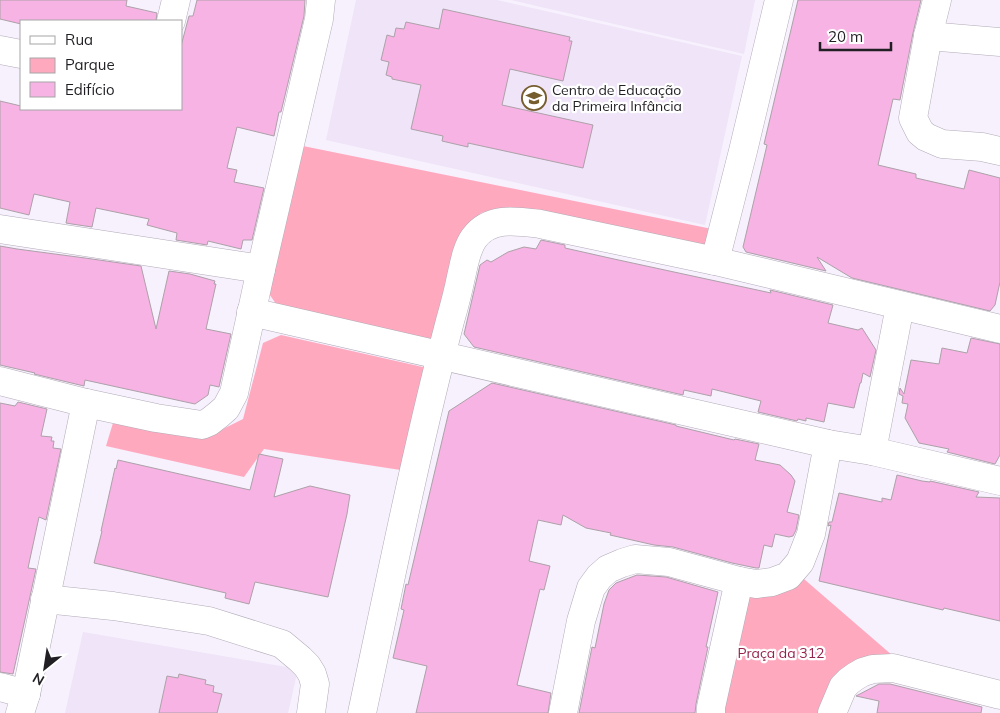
<svg xmlns="http://www.w3.org/2000/svg" width="1000" height="713" viewBox="0 0 1000 713" font-family="Mulish,sans-serif">
<style>
.built{fill:#efe4f8}
.green{fill:#ffa9bf}
.building{fill:#f6b3e3;stroke:#ada1a9}
.lines{fill:none;stroke-linecap:round;stroke-linejoin:round}
.minor-casing{stroke:#b2abb8;stroke-width:29}
.minor{stroke:#fff;stroke-width:28}
.labels{text-anchor:middle;stroke-width:4.5;stroke-linejoin:round;paint-order:stroke}
.poi-label{font-size:14px;fill:#221f24;stroke:#fff;text-anchor:start}
.park-label{font-size:14px;fill:#96234e;stroke:#fff}
</style>
<rect width="100%" height="100%" fill="#f7f0fd"/>
<g class="built">
<path d="M 356,0 L 497,0 L 742,56 L 705,225 L 326,140 Z"/>
<path d="M 511,0 L 755,0 L 744,54 Z"/>
<path d="M 83,632 L 298,669 L 288,713 L 65,713 Z"/>
</g>
<g class="green">
<path d="M 303,146 L 717,230 L 708,253 L 592,229 L 500,208 L 481,213 L 469,229 L 432,339 L 279,308 L 267,291 Z"/>
<path d="M 281,335 L 436,370 L 407,471 L 264,449 L 244,477 L 106,446 L 113,423 L 211,435 L 243,419 L 263,343 Z"/>
<path d="M 797,573 L 900,662 L 820,713 L 701,713 L 727,597 Z"/>
</g>
<g class="building">
<path d="M 0,0 L 127,0 L 126,6 L 157,13 L 156,21 L 21,21 L 21,24 L 0,19 Z"/>
<path d="M 197,0 L 305,0 L 304,16 L 281,112 L 279,112 L 274,136 L 237,127 L 227,168 L 237,170 L 234,182 L 264,188 L 252,240 L 243,240 L 241,249 L 208,241 L 207,245 L 176,240 L 177,233 L 147,225 L 149,219 L 96,208 L 92,227 L 72,224 L 66,223 L 70,202 L 34,194 L 29,215 L 0,208 L 0,101 L 21,106 L 21,109 L 181,109 L 181,46 L 189,16 L 193,16 Z"/>
<path d="M 798,0 L 921,0 L 913,33 L 900,100 L 893,99 L 878,165 L 916,174 L 916,178 L 964,189 L 969,170 L 1000,178 L 1000,282 L 995,305 L 990,311 L 852,278 L 817,257 L 826,271 L 746,252 L 743,247 L 767,145 L 764,144 Z"/>
<path d="M 443,9 L 570,37 L 569,41 L 572,41 L 563,81 L 510,69 L 502,105 L 593,125 L 583,168 L 468,143 L 468,147 L 442,141 L 443,136 L 411,129 L 421,85 L 392,79 L 392,77 L 386,75 L 389,62 L 381,60 L 387,35 L 394,37 L 396,28 L 404,29 L 406,22 L 439,29 Z"/>
<path d="M 541,240 L 565,245 L 565,248 L 614,259 L 771,293 L 770,290 L 833,305 L 828,323 L 858,330 L 862,328 L 876,350 L 870,377 L 863,373 L 861,383 L 860,383 L 854,408 L 828,403 L 824,422 L 806,418 L 806,421 L 798,419 L 797,421 L 758,412 L 761,401 L 712,389 L 711,396 L 684,390 L 683,395 L 474,347 L 464,334 L 480,265 L 487,260 L 491,262 L 508,252 L 524,247 L 536,249 Z"/>
<path d="M 0,246 L 17,249 L 85,258 L 141,266 L 156,329 L 169,271 L 190,274 L 215,281 L 214,284 L 216,284 L 206,329 L 231,334 L 219,387 L 210,385 L 208,395 L 195,404 L 85,380 L 84,386 L 34,374 L 35,373 L 0,365 Z"/>
<path d="M 971,338 L 1000,344 L 1000,455 L 995,464 L 947,452 L 949,449 L 919,443 L 905,418 L 908,404 L 902,403 L 903,396 L 899,394 L 900,388 L 904,394 L 911,360 L 939,364 L 942,348 L 967,353 Z"/>
<path d="M 492,383 L 676,425 L 676,426 L 734,440 L 735,439 L 759,444 L 755,460 L 780,465 L 791,475 L 795,481 L 787,512 L 799,515 L 796,530 L 793,536 L 789,537 L 775,534 L 772,547 L 764,545 L 759,568 L 756,568 L 732,563 L 673,547 L 654,545 L 610,535 L 611,533 L 586,528 L 563,515 L 561,525 L 538,520 L 529,561 L 550,566 L 544,590 L 540,589 L 517,685 L 551,693 L 548,713 L 416,713 L 427,666 L 393,658 L 404,610 L 401,609 L 406,584 L 408,585 L 449,411 Z"/>
<path d="M 18,402 L 47,409 L 41,436 L 52,437 L 51,441 L 54,441 L 53,448 L 61,449 L 46,520 L 39,517 L 28,568 L 36,569 L 13,674 L 0,672 L 0,403 L 15,406 Z"/>
<path d="M 259,454 L 283,459 L 274,497 L 310,486 L 350,495 L 347,514 L 328,597 L 255,582 L 249,604 L 225,598 L 226,593 L 94,563 L 102,531 L 101,531 L 115,468 L 116,469 L 118,460 L 250,490 Z"/>
<path d="M 897,475 L 922,481 L 930,482 L 930,481 L 979,492 L 976,497 L 1000,498 L 1000,621 L 944,608 L 943,610 L 819,581 L 831,525 L 828,526 L 829,522 L 832,522 L 839,493 L 882,502 L 882,498 L 891,500 Z"/>
<path d="M 637,575 L 666,577 L 718,592 L 706,647 L 708,647 L 696,704 L 695,713 L 579,713 L 592,647 L 595,648 L 604,604 L 609,590 L 616,583 Z"/>
<path d="M 179,674 L 206,680 L 205,684 L 214,686 L 213,692 L 222,694 L 217,713 L 159,713 L 167,676 L 178,678 Z"/>
<path d="M 879,684 L 890,684 L 982,707 L 981,713 L 877,713 L 879,701 L 856,696 Z"/>
</g>
<g class="lines">
<defs>
<g id="minor">
<path d="M 937,0 L 928,36 L 913,118 L 920,132 L 926,137 L 942,144 L 982,147 L 1000,151"/>
<path d="M 171,21 L 176,0"/>
<path d="M 928,36 L 1000,42"/>
<path d="M 0,50 L 21,54"/>
<path d="M 0,229 L 261,269"/>
<path d="M 715,261 L 743,151 L 779,0"/>
<path d="M 251,312 L 828,444 L 872,451 L 1000,481"/>
<path d="M 0,381 L 86,403 L 156,418 L 202,425 L 209,422 L 218,415 L 226,408 L 234,393 L 261,269 L 319,19 L 321,0"/>
<path d="M 872,451 L 900,306"/>
<path d="M 45,599 L 113,606 L 209,621 L 282,644 L 300,659 L 307,666 L 312,674 L 315,684 L 311,713"/>
<path d="M 0,687 L 26,694"/>
<path d="M 20,713 L 26,694 L 86,403"/>
<path d="M 362,713 C 390,582 416,451 450,321 C 454,307 458,292 461,277 C 464,265 466,249 474,238 C 490,216 517,221 540,224 L 715,261 L 1000,329"/>
<path d="M 563,713 L 581,621 L 591,588 L 599,577 L 608,569 L 622,563 L 635,559 L 669,562 L 739,581 L 756,584 L 772,582 L 788,576 L 800,562 L 811,534 L 828,444"/>
<path d="M 711,713 L 711,707 L 739,581"/>
<path d="M 832,713 L 843,687 L 849,681 L 856,676 L 863,672 L 873,669 L 893,668 L 1000,695"/>
</g>
</defs>
<use href="#minor" class="minor-casing"/>
<use href="#minor" class="minor"/>
</g>
<defs>
<symbol id="school-ring" viewBox="-11 -11 22 22"><circle r="9.5" fill="#fff" stroke="#765d2e" stroke-width="1.5"/><path d="M0-5L7-2L0 1L-7-2ZM-4 1L0 2.5L4 1V4Q0 6-4 4Z" fill="#765d2e"/></symbol>
</defs>
<g fill-rule="evenodd">
<use href="#school-ring" x="520" y="84" width="28" height="28"/>
</g>
<g class="labels">
<g class="poi-label">
<text x="552" y="95">Centro de Educação<tspan x="552" dy="16">da Primeira Infância</tspan></text>
</g>
<g class="park-label">
<text x="781" y="658">Praça da 312</text>
</g>
</g>
<rect x="20" y="20" width="162" height="90" fill="#ffffff" stroke="#a7a5a7"/>
<rect x="30" y="36" width="25" height="8" fill="#ffffff" stroke="#a7a5a7"/>
<text x="65" y="45" font-size="15" fill="#221f24">Rua</text>
<rect x="30" y="58" width="25" height="15" fill="#ffa9bf" stroke="#a7a5a7"/>
<text x="65" y="70" font-size="15" fill="#221f24">Parque</text>
<rect x="30" y="82" width="25" height="15" fill="#f6b3e3" stroke="#a7a5a7"/>
<text x="65" y="95" font-size="15" fill="#221f24">Edifício</text>
<g transform="translate(45 668) rotate(210)" stroke="#ffffff" stroke-width="4" paint-order="stroke">
<path d="M0-4L9 19L0 12L-9 19Z" fill="#221f24"/>
<text y="-8" font-size="14" font-weight="bold" text-anchor="middle" fill="#221f24">N</text>
</g>
<path d="M820 42v8h71v-8" fill="none" stroke="#221f24" stroke-width="2.5"/>
<text x="828" y="42" font-size="15" fill="#221f24" stroke="#ffffff" stroke-width="4" paint-order="stroke">20 m</text>
</svg>
